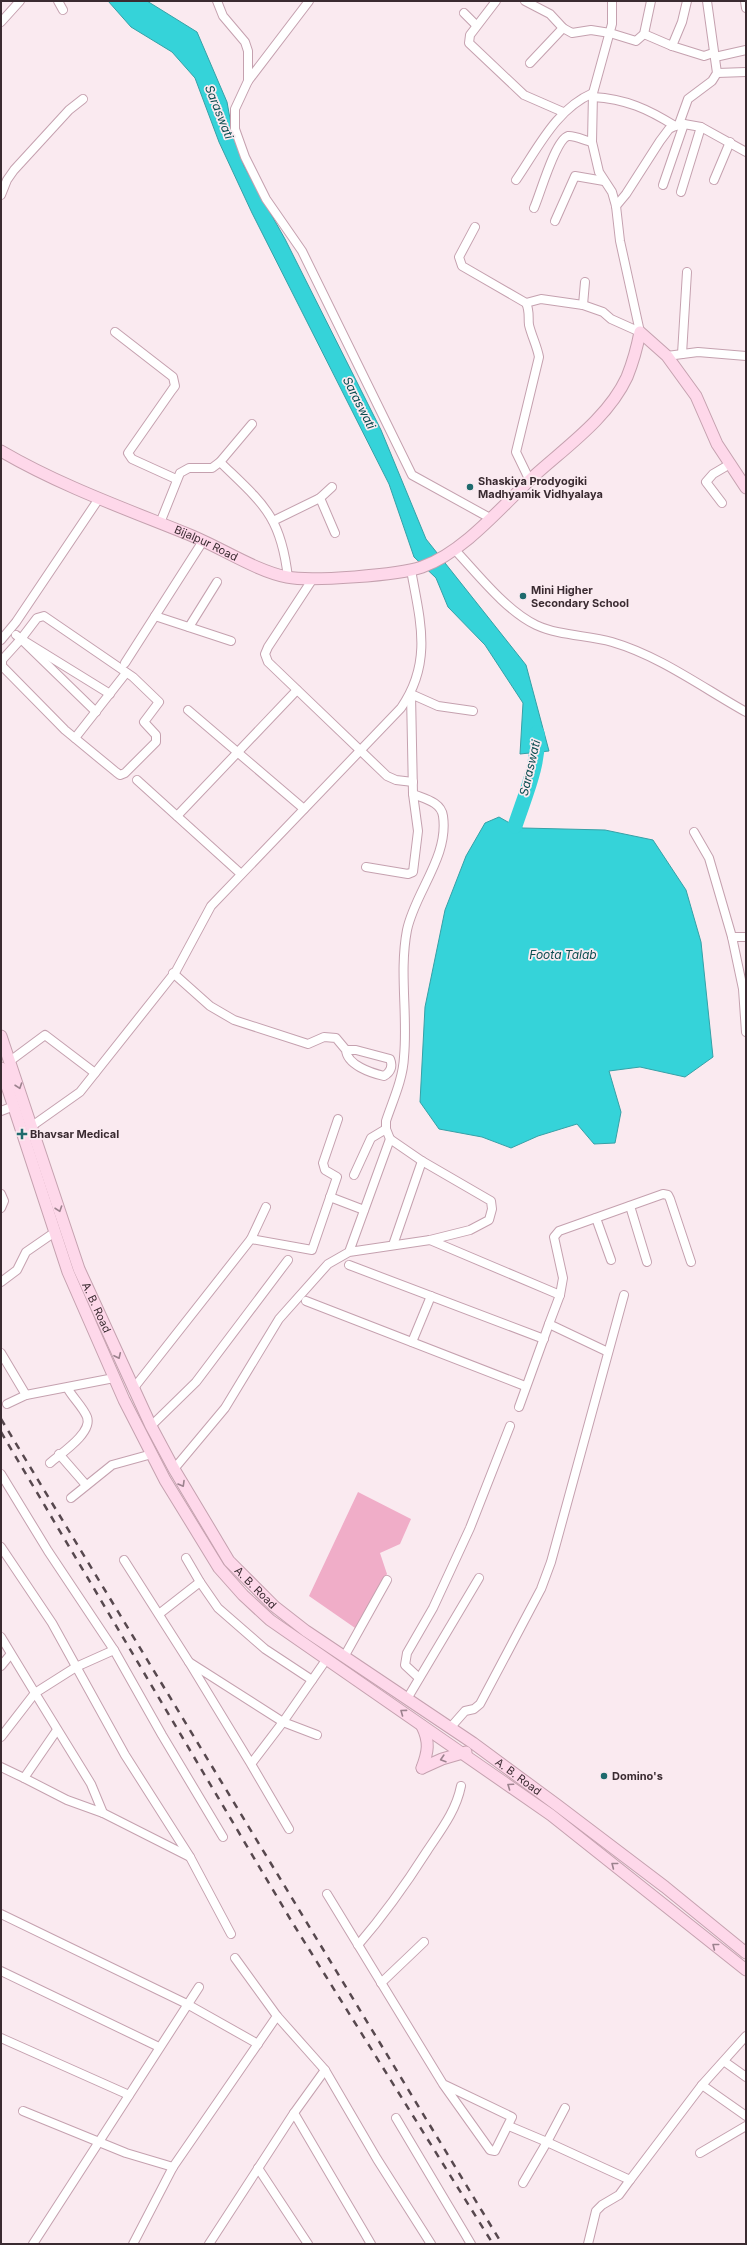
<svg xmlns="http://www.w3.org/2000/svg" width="747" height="2245" viewBox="0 0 747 2245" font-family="Inter,sans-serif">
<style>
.green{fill:#f0adc8}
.water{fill:#35d3d9;stroke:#36a1a7}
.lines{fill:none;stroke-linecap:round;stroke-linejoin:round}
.river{stroke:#35d3d9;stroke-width:15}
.minor-casing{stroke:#c5a1af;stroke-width:10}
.secondary-casing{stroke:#c5a1af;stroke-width:13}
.minor{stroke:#fff;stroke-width:8}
.secondary{stroke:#fed8ea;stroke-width:11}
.rail{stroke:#57484e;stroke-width:2.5;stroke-dasharray:7 7;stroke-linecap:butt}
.oneway{stroke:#9c828e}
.poi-dot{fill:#1e6a6d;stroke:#faeaf0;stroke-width:1.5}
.labels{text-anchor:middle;stroke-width:3.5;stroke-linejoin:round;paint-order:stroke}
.poi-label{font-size:11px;font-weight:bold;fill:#3a2b31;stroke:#faeaf0;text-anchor:start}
.street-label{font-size:11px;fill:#3a2b31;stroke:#faeaf0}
.water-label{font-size:12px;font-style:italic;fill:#0a4d50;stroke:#faeaf0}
</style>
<rect width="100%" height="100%" fill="#faeaf0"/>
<path class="green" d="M 358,1492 L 411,1519 L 400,1544 L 380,1553 L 387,1574 L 358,1630 L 309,1596 Z"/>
<g class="water">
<path d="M 108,1 L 147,1 L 197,32 L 227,102 L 233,135 L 244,166 L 285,239 L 381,430 L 426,539 L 526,665 L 549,751 L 520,754 L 523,703 L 485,645 L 448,607 L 436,578 L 414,557 L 389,484 L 252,213 L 219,142 L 195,78 L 172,52 L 131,27 Z"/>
<path d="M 499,817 L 515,826 L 523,828 L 605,830 L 653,840 L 686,890 L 701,942 L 713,1057 L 685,1077 L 640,1067 L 609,1071 L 621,1112 L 615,1143 L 594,1144 L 577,1124 L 538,1136 L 511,1148 L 482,1137 L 439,1129 L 420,1102 L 425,1007 L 445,910 L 466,856 L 485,823 Z"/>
</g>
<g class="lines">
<path class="river" d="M 515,826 C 524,798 540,763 537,733"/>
<defs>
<g id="minor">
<path d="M 58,1 L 63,10"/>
<path d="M 217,1 L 223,16 L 245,42 L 248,51 L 248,81"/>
<path d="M 309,1 L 248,81 L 235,109 L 235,129 L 245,157 L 266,199 L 302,251 L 412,475 L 490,518"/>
<path d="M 496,1 L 470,35 L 469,43 L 524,95 L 563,112"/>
<path d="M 525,1 L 550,14 L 563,28 L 572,33 L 591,30 L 610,33 L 636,41 L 644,34 L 651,1"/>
<path d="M 612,1 L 612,24 L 593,93 L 592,142 L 599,172 L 612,192 L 616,206 L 620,241 L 640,332"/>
<path d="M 687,1 L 682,22 L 672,46 L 704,56 L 713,53"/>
<path d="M 745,1 L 746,8"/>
<path d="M 464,13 L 476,25"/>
<path d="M 1,22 L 20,1"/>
<path d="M 644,34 L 672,46"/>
<path d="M 715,57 L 746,50"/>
<path d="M 530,63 L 563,28"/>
<path d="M 717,73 L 746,72"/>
<path d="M 593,97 C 626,99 648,109 675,126"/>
<path d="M 679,124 L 688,99 L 712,81 L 717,73 L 707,1"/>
<path d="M 516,180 C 538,148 556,109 593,93"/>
<path d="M 714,180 L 730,142"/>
<path d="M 663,185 L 684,124"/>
<path d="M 681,192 L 701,127"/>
<path d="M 1,195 L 7,180 L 14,170 L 69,110 L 83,99"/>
<path d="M 616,206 L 626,194 L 660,141 L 669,129 L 675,126 L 684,124 L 701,127 L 746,152"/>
<path d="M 534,208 C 540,195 555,140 568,136 C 574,135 586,141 592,142"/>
<path d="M 555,221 L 575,176 L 604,181"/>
<path d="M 475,227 L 459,257 L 462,266 L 526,303 C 530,311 528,317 529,325 C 532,337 537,346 539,357 L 516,452 L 530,481"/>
<path d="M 526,303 L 541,299 L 583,305 L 603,312 L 611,319 L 640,332"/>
<path d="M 583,305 L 585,282"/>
<path d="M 115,332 L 173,377 L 175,386 L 172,390 L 128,453 L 132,459 L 176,479"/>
<path d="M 682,354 L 687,272"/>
<path d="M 667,356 L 698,352 L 746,356"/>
<path d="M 220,462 C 262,503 281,515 288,578"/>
<path d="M 320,498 L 335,533"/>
<path d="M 722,503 L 706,482 L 713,474 L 730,464"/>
<path d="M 273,521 L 320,498 L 332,487"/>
<path d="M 160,523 L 180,473 L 189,468 L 212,468 L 220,462 L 252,424"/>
<path d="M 454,549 C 477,573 505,610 536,625 C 560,636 587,635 612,642 C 660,656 703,688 746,712"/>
<path d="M 312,580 L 268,647 L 265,654 L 268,662 L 387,776 L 396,780 L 413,782"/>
<path d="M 155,616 L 231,641"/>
<path d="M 189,627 L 217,582"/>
<path d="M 16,635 L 21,639 L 37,618 L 44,616 L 133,677 L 159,702 L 144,722 L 156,735 L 156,742 L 125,773 L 120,775 L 116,772 L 65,730 L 2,666 L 2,660 L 21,639"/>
<path d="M 21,639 L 110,694"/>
<path d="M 1,640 L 16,622 L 98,500"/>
<path d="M 23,641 L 96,712"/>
<path d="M 125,663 L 203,541"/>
<path d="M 188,710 L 304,809"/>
<path d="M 75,738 L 126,673"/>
<path d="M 137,780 L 241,874"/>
<path d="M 177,816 L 297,690"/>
<path d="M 694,832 L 709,858 L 732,937 L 743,989 L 746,1032"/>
<path d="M 366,867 L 408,874 L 413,872 L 418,831 L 413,794"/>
<path d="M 732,937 L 746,937"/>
<path d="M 173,973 L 210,1006 L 234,1020 L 308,1044 L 324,1037 L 336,1038 L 346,1050 L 356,1050 L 390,1059 C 393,1066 391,1072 384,1076 C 371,1073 347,1065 346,1050"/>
<path d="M 10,1061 L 45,1035 L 95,1073"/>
<path d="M 1,1111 L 14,1106"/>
<path d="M 32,1126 L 80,1092 L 176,971 L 211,906 L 401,708 C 433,662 420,620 411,570"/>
<path d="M 390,1139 L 386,1129 L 386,1121 C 393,1100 403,1079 404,1057 C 408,1015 399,972 407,930 C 415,892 449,857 443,816 C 441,802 425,799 413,794 L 411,694 L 438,706 L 473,711"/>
<path d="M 354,1175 L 371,1138 L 386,1129"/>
<path d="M 1,1194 L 4,1201 L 1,1208"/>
<path d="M 330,1197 L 364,1210"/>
<path d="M 630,1206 L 647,1262"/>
<path d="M 596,1218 L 611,1260"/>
<path d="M 251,1239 L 266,1207"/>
<path d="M 430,1240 L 560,1295 L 549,1324 L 608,1352"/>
<path d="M 393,1245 L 422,1161"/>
<path d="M 349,1265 L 544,1339"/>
<path d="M 1,1282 L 17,1270 L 26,1252 L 55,1232"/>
<path d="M 560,1295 L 563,1278 L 554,1237 L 559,1231 L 663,1194 L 668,1195 L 670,1199 L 691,1262"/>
<path d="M 306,1301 L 525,1386"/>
<path d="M 412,1342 L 431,1296"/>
<path d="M 1,1353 L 26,1395"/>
<path d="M 133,1389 L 251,1239 L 312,1250 L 337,1177 L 325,1170 L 323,1163 L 338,1119"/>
<path d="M 7,1404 L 26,1395 L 114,1378"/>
<path d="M 519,1407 L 549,1324"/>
<path d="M 151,1426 L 196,1382 L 288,1260"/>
<path d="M 59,1454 L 86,1485"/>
<path d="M 50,1463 C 60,1454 93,1433 87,1417 C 83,1407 73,1398 68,1389"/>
<path d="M 174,1469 L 225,1408 L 279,1319 L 328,1264 L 349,1252 L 430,1240 L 470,1230 L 489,1220 L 492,1209 L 491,1201 L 422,1161 L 390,1139 L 349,1252"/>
<path d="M 1,1474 L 48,1551 L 114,1650 L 76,1667 L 35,1693 L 91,1784 L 103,1813 L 190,1857"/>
<path d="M 71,1498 L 112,1465 L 152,1454"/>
<path d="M 1,1547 L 52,1623 L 125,1755 L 190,1857 L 231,1934"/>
<path d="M 186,1558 L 200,1582 L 218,1608 L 265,1649 L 312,1680"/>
<path d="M 124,1560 L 189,1662"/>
<path d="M 159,1614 L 200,1582"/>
<path d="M 1,1637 L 35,1693 L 1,1737"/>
<path d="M 114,1650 L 162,1735 L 223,1837"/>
<path d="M 344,1657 L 387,1580"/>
<path d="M 1,1666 L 10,1655"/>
<path d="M 419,1678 L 405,1665 L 407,1653 L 433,1608 L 470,1528 L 510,1426"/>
<path d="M 407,1699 L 479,1578"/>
<path d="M 450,1728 L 465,1711 L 474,1709 L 480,1704 L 541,1589 L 551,1562 L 624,1295"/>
<path d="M 57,1730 L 24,1778 L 67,1800 L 103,1813"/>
<path d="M 317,1735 L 283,1722 L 326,1660"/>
<path d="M 251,1764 L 189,1662 L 283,1722 L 251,1764 L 289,1829"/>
<path d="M 1,1767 L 24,1778"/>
<path d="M 327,1894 L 443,2084 L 512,2117 L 495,2151 L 490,2150 L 443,2084"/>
<path d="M 1,1914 L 187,2004 L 258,2044"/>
<path d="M 358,1945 C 384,1915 406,1884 427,1851 C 441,1830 456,1811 461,1786"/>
<path d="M 1,1971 L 159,2047"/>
<path d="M 381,1983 L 424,1942"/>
<path d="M 277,2016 L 325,2070 L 377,2159 L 431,2244"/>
<path d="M 1,2038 L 129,2095"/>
<path d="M 725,2062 L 746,2077"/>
<path d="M 325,2070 L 294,2113 L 371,2244"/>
<path d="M 702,2085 L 746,2116"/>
<path d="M 23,2111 L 126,2153 L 173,2167"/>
<path d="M 396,2118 L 471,2244"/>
<path d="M 509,2126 L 547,2142 L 565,2108"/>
<path d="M 700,2153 L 746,2126"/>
<path d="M 258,2168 L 308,2244"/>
<path d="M 523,2183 L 547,2142 L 630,2180 L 702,2085 L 746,2036"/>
<path d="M 33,2244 L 199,1987"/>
<path d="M 133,2244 L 173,2167 L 277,2016 L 235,1958"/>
<path d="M 209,2244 L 294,2113"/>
<path d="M 588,2244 L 596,2211 L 602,2205 L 619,2195 L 630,2180"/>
</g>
<g id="secondary">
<path id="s1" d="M 1,451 C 61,486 126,509 190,535 C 220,547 256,571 287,577 C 311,582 399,575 422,567 C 464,552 502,506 534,476 C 566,447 608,418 627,377 C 633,362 637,348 640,332 L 667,356 L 696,396 L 717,444 L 746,488"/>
<path id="s2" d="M 1,1036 L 79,1269 L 151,1426 L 174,1469 L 229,1561 L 274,1606 L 306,1631 L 473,1743 L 557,1805 L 665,1887 L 746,1953"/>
<path d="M 1,1068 L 68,1272 L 124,1400 L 165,1480 L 219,1568 L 243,1595 L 270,1620 L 551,1815 L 746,1970"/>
<path d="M 422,1768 L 442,1759 L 466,1752"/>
<path d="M 422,1768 C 428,1752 430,1742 422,1726"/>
</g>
</defs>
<use href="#minor" class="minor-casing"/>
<use href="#secondary" class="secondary-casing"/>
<use href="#minor" class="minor"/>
<use href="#secondary" class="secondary"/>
<g class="rail">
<path d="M 1,1419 L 502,2244"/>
<path d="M 1,1432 L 292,1922 L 493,2244"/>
</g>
</g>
<defs><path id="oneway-chevron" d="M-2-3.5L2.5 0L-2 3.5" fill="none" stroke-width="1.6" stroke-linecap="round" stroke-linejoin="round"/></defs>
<g class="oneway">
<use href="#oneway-chevron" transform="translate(19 1086) rotate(71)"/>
<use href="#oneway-chevron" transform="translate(59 1209) rotate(71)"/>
<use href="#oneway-chevron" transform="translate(118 1356) rotate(65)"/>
<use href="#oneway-chevron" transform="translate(182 1484) rotate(60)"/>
<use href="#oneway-chevron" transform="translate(403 1712) rotate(-144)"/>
<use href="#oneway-chevron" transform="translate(443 1759) rotate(163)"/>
<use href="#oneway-chevron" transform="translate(510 1786) rotate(-145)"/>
<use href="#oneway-chevron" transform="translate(614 1865) rotate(-142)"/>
<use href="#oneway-chevron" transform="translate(715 1946) rotate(-142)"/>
</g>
<g class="poi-dot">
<circle cx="470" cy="487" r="4"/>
<circle cx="523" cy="596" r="4"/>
<path d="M20 1128h4v4h4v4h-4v4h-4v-4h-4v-4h4z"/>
<circle cx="604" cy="1776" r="4"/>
</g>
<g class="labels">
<g class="poi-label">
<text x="478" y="485">Shaskiya Prodyogiki<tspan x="478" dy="13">Madhyamik Vidhyalaya</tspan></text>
<text x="531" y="594">Mini Higher<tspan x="531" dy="13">Secondary School</tspan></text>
<text x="30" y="1138">Bhavsar Medical</text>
<text x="612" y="1780">Domino's</text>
</g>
<g class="street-label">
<text dy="4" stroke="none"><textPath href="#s1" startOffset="225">Bijalpur Road</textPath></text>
<text dy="4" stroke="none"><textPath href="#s2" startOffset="288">A. B. Road</textPath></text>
<text dy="4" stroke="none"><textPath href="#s2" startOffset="612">A. B. Road</textPath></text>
<text dy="4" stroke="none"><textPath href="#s2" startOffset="936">A. B. Road</textPath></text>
</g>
<g class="water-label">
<text transform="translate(219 112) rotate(68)" y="4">Saraswati</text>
<text transform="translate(359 403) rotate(63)" y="4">Saraswati</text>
<text transform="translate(530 768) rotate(-77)" y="4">Saraswati</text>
<text x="563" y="959">Foota Talab</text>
</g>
</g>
<rect width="747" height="2245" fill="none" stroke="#3a2b31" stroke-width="4"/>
</svg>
